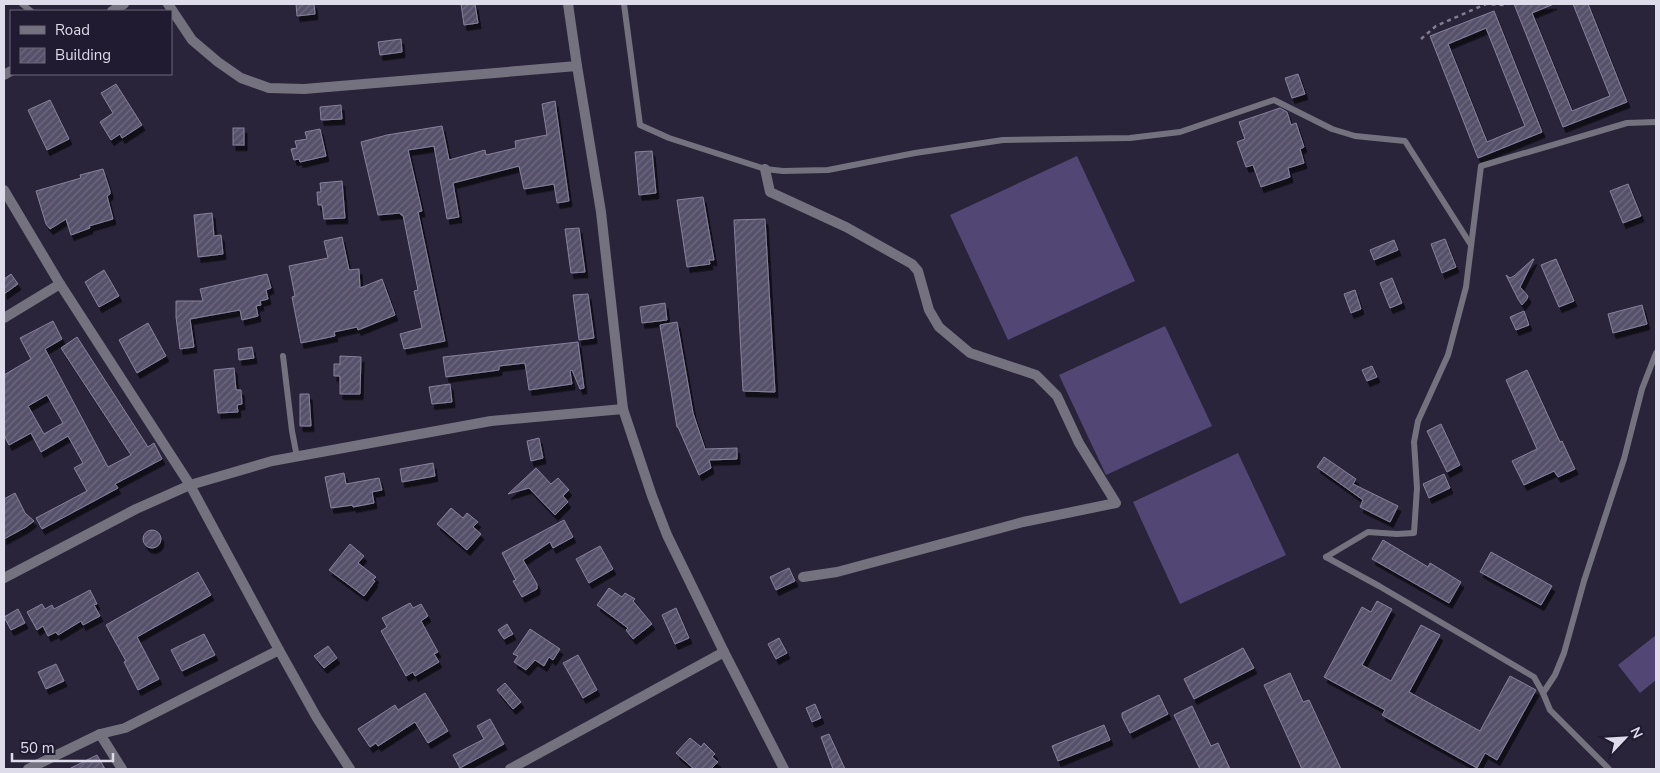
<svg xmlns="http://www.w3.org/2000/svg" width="1660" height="773" viewBox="0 0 1660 773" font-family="'Nunito Sans',sans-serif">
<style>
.pitch{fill:#524774}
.building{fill:url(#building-hatch);stroke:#87829d;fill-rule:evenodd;filter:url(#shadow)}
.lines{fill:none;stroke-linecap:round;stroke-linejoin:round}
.path{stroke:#827e91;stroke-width:2.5;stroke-dasharray:4 4;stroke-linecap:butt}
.service{stroke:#74727e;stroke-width:6}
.minor{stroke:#74727e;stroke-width:10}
.tertiary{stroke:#74727e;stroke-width:10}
</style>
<defs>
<pattern id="building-hatch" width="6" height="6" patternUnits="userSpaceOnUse" patternTransform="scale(1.25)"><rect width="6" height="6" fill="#56516a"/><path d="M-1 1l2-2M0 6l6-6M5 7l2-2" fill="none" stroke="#6e697f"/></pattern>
<filter id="shadow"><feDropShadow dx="3" dy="5.5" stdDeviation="0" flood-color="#0009"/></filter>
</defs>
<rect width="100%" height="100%" fill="#29243a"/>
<g class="pitch">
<path d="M 1077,156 L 1135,281 L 1008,340 L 950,215 Z"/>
<path d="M 1165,326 L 1212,426 L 1106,475 L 1059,375 Z"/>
<path d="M 1238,453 L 1286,555 L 1180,604 L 1133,502 Z"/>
<path d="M 1656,635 L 1656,680 L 1640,693 L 1618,665 Z"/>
</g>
<g class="building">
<path d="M 296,4 L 314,4 L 315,14 L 297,16 Z"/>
<path d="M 461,4 L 475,4 L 478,23 L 464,25 Z"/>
<path d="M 1514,4 L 1554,4 L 1532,13 L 1572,111 L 1610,96 L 1573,4 L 1588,4 L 1627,102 L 1563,127 Z"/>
<path d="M 1494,11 L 1542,132 L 1478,158 L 1430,36 ZM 1486,28 L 1525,126 L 1487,142 L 1448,44 Z"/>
<path d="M 401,39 L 402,52 L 380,55 L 378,42 Z"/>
<path d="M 1298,74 L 1305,94 L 1292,98 L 1285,78 Z"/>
<path d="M 116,84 L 142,125 L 122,138 L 120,134 L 111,140 L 100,122 L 113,113 L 101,93 Z"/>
<path d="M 50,100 L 69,139 L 47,150 L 28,110 Z"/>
<path d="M 555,101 L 569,201 L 557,203 L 554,184 L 524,189 L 519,166 L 453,183 L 459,217 L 447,219 L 434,146 L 408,150 L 422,211 L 418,212 L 445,341 L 404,349 L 400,334 L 422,328 L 414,291 L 418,290 L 403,215 L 401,215 L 400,213 L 378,215 L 361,142 L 387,135 L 442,126 L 449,160 L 485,150 L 486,155 L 516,148 L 515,141 L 547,135 L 542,104 Z"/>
<path d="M 341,105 L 342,119 L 321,120 L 320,107 Z"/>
<path d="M 1280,108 L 1287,112 L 1291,125 L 1296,123 L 1304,147 L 1300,149 L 1304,163 L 1288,168 L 1290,177 L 1261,187 L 1253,165 L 1246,167 L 1237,142 L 1245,139 L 1239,122 Z"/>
<rect x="233" y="128" width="11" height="17"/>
<path d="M 320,129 L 326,156 L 300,162 L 299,159 L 294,160 L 291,149 L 297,148 L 295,141 L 307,139 L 305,132 Z"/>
<path d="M 652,151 L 656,193 L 639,195 L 635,152 Z"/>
<path d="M 103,169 L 110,191 L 110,194 L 107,196 L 113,219 L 89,226 L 90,228 L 71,235 L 66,219 L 50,229 L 46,224 L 36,191 L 81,178 L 80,175 Z"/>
<path d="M 342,181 L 345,218 L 324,219 L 322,205 L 318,205 L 317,192 L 321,192 L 320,183 Z"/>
<path d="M 1628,184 L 1641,216 L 1623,223 L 1610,191 Z"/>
<path d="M 703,197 L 714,260 L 709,260 L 710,264 L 687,267 L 677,200 Z"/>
<path d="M 212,213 L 214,236 L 221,235 L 223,254 L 198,257 L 194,215 Z"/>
<path d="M 765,219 L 775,392 L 743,391 L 734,220 Z"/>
<path d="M 579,228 L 585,272 L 571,273 L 565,229 Z"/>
<path d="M 342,237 L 349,270 L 359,269 L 360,288 L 382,279 L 395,315 L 358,330 L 357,327 L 334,332 L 335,336 L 301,343 L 292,297 L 295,296 L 289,266 L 328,258 L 324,241 Z"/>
<path d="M 1445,239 L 1456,267 L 1442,273 L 1431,244 Z"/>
<path d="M 1394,240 L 1398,250 L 1374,260 L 1370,250 Z"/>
<path d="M 1533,259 L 1534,259 L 1520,287 L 1528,296 L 1527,299 L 1522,305 L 1518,299 L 1506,275 L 1510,278 L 1514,276 Z"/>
<path d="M 1556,259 L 1574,301 L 1559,307 L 1541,265 Z"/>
<path d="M 104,270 L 119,296 L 99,307 L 85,282 Z"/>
<path d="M 11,274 L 18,284 L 4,294 L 4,279 Z"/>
<path d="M 267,274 L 271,288 L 266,290 L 268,299 L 260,301 L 261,305 L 256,306 L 258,316 L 242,320 L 240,310 L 190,319 L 194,347 L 180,349 L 176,317 L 176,301 L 203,301 L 200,289 Z"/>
<path d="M 1392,278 L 1402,303 L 1390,308 L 1380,283 Z"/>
<path d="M 1355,290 L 1361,309 L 1351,313 L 1344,294 Z"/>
<path d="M 588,294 L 594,338 L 579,340 L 573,295 Z"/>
<path d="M 665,303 L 667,320 L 642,323 L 640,307 Z"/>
<path d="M 1642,305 L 1647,324 L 1613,333 L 1608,314 Z"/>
<path d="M 1524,311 L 1529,325 L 1516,330 L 1510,317 Z"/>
<path d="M 53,321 L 62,339 L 45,349 L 108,467 L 131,455 L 61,348 L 77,337 L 148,447 L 154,443 L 162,459 L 115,484 L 118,488 L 42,529 L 36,518 L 87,491 L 74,468 L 83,463 L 68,436 L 41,452 L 31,433 L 9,445 L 4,435 L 4,375 L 31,359 L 20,338 ZM 47,395 L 63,423 L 44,434 L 28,406 Z"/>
<path d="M 677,322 L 693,413 L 705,449 L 737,448 L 737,459 L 709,460 L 711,468 L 699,475 L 678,427 L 677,427 L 660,325 Z"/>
<path d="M 148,323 L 166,356 L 137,373 L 119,340 Z"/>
<path d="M 578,342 L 584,388 L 580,389 L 572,370 L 570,371 L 572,384 L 529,390 L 525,363 L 499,366 L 499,370 L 446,377 L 443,357 Z"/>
<path d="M 252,347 L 254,358 L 239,360 L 238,349 Z"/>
<path d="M 340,356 L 361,357 L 360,394 L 340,394 L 340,376 L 334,376 L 334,364 L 340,364 Z"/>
<path d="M 1372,366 L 1377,377 L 1367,381 L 1362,370 Z"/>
<path d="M 234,368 L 236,390 L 241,390 L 242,404 L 237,405 L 238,412 L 218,413 L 214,370 Z"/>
<path d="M 1527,370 L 1560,442 L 1562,441 L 1575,469 L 1558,477 L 1554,471 L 1524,485 L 1512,461 L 1537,449 L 1506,380 Z"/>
<path d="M 450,384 L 452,402 L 432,404 L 429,387 Z"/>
<path d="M 300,394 L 309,394 L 311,426 L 300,426 Z"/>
<path d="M 1441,424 L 1460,465 L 1447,472 L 1427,431 Z"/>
<path d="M 539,438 L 543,458 L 531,461 L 527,441 Z"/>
<path d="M 1324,457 L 1356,479 L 1353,484 L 1398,506 L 1390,522 L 1360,507 L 1363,500 L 1317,467 Z"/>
<path d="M 433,463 L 435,476 L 402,482 L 400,469 Z"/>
<path d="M 536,468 L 551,484 L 558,478 L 569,490 L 563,496 L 568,502 L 555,515 L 529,488 L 508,494 Z"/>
<path d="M 344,473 L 346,484 L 379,478 L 382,490 L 372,492 L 374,503 L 353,507 L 353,505 L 331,508 L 325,477 Z"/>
<path d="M 1444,474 L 1450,488 L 1429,498 L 1423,484 Z"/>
<path d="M 15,493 L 25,513 L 34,521 L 26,527 L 4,539 L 4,499 Z"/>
<path d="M 451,508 L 463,518 L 467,513 L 478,522 L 473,527 L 481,534 L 467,550 L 437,524 Z"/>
<path d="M 564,520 L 573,537 L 553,548 L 550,542 L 523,560 L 537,584 L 537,589 L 522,597 L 513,581 L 516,580 L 502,553 Z"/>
<circle cx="152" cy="539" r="9"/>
<path d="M 1383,540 L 1428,567 L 1430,563 L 1461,582 L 1449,603 L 1372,559 Z"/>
<path d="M 350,544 L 364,556 L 358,563 L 376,577 L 373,580 L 375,581 L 364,596 L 329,570 Z"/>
<path d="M 600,546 L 613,569 L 589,583 L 576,559 Z"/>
<path d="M 1491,552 L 1552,586 L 1541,605 L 1480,572 Z"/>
<path d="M 789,568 L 795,581 L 776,590 L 770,577 Z"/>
<path d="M 198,572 L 211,595 L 137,637 L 159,679 L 138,690 L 124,662 L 126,661 L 106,625 Z"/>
<path d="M 609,588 L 622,597 L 625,593 L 635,599 L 633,601 L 652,624 L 633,639 L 626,630 L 628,628 L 597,605 Z"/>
<path d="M 90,590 L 97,604 L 94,605 L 100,616 L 83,625 L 81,621 L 58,635 L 56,632 L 48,636 L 43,626 L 37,630 L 27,612 L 42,604 L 45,609 L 52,605 L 54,609 Z"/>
<path d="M 1377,601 L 1392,609 L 1362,665 L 1391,681 L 1421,625 L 1440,635 L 1409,692 L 1480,731 L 1510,676 L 1536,690 L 1497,760 L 1485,753 L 1477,768 L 1382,715 L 1385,710 L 1324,677 L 1362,607 L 1371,612 Z"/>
<path d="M 410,603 L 413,608 L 421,604 L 428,616 L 421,621 L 438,652 L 434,654 L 439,662 L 415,676 L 413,672 L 406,676 L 381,631 L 387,627 L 382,618 Z"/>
<path d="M 676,608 L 689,638 L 675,644 L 662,615 Z"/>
<path d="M 18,609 L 25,623 L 11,630 L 4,617 Z"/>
<path d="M 507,624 L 513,634 L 504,639 L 498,630 Z"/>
<path d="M 530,629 L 560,649 L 553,660 L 549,657 L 544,666 L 535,660 L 526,670 L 514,662 L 518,656 L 513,654 Z"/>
<path d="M 204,634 L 215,655 L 182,671 L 171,650 Z"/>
<path d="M 779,638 L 787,653 L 776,659 L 768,644 Z"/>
<path d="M 328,646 L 337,658 L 324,668 L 314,656 Z"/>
<path d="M 1243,648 L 1254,668 L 1194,699 L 1184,679 Z"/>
<path d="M 578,655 L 597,690 L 583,698 L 563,663 Z"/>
<path d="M 56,664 L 64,681 L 46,689 L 38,672 Z"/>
<path d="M 1290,673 L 1303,702 L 1309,700 L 1341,769 L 1302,769 L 1264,685 Z"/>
<path d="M 505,683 L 521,702 L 513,709 L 497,690 Z"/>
<path d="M 425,693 L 448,731 L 428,743 L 415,722 L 378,746 L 376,743 L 370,747 L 358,729 L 395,705 L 398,710 Z"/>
<path d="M 1159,695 L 1168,714 L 1130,733 L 1122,717 L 1122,713 Z"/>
<path d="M 815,704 L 821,718 L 812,722 L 806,708 Z"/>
<path d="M 1192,706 L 1211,746 L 1218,743 L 1230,769 L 1200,769 L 1174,715 Z"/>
<path d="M 490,719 L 504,744 L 460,768 L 453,755 L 484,739 L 477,726 Z"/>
<path d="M 1104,725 L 1110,740 L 1058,761 L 1052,746 Z"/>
<path d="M 829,734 L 845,769 L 833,769 L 821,737 Z"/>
<path d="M 690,738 L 701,747 L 704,743 L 715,754 L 712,757 L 718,762 L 711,769 L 694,769 L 676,753 Z"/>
<path d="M 97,755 L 105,769 L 69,769 Z"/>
</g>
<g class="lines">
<path class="path" d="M 1421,39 L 1436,26 L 1486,4 L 1505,5 L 1508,4"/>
<g class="service">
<path d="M 22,4 L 31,11"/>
<path d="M 624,4 L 640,125 L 669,138 L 765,169 L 783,171 L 828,170 L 915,153 L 1003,140 L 1130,138 L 1180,132 L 1274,100 L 1332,129 L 1355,136 L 1405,141 L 1471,245"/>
<path d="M 283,356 L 292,431 L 297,457"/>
<path d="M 1326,557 L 1368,532 L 1397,534 L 1414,533 L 1417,488 L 1414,442 L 1418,421 L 1448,355 L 1466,287 L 1481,166 L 1627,123 L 1656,122"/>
<path d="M 1326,557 L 1379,586 L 1534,677 L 1543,693"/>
<path d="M 1609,769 L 1550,710 L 1543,693 L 1555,675 L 1564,653 L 1584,581 L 1624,459 L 1642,389 L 1656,353"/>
</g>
<g class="minor">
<path d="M 168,4 L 192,40 L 218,62 L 241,78 L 269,88 L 304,89 L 577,66"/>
<path d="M 112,11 L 124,4"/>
<path d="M 4,75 L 11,71"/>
<path d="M 765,169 L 770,192 L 846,227 L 912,264 L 918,271 L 929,310 L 939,327 L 970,353 L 1036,375 L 1057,396 L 1079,443 L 1116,503 L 1023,522 L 837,572 L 803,577"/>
<path d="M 4,190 L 60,284 L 190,485 L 279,650 L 317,718 L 350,769"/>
<path d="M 4,318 L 60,284"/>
<path d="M 4,578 L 136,509 L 190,485 L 272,461 L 491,421 L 623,409"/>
<path d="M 100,734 L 122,769"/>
<path d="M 28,769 L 100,734 L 125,728 L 279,650"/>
<path d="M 510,769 L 724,652"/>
</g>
<path class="tertiary" d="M 568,4 L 577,66 L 601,212 L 623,409 L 652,496 L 667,535 L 724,652 L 784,769"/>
</g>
<rect width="1660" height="773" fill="none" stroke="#dedbea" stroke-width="10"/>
<rect x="10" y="10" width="162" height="65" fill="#201b30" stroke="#6c687a"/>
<rect x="20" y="26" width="25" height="8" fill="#74727e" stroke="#6c687a"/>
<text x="55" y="35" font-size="15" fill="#dedbea">Road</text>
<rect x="20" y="48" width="25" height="15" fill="url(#building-hatch)" stroke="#6c687a"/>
<text x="55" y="60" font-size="15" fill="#dedbea">Building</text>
<g transform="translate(1625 738) rotate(65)" stroke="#201b30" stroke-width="4" paint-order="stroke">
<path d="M0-4L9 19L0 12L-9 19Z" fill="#dedbea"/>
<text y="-8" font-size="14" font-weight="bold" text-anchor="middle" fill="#dedbea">N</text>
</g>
<path d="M12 753v8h101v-8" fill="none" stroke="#dedbea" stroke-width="2.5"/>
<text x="20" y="753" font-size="15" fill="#dedbea" stroke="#201b30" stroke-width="4" paint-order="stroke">50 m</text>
</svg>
